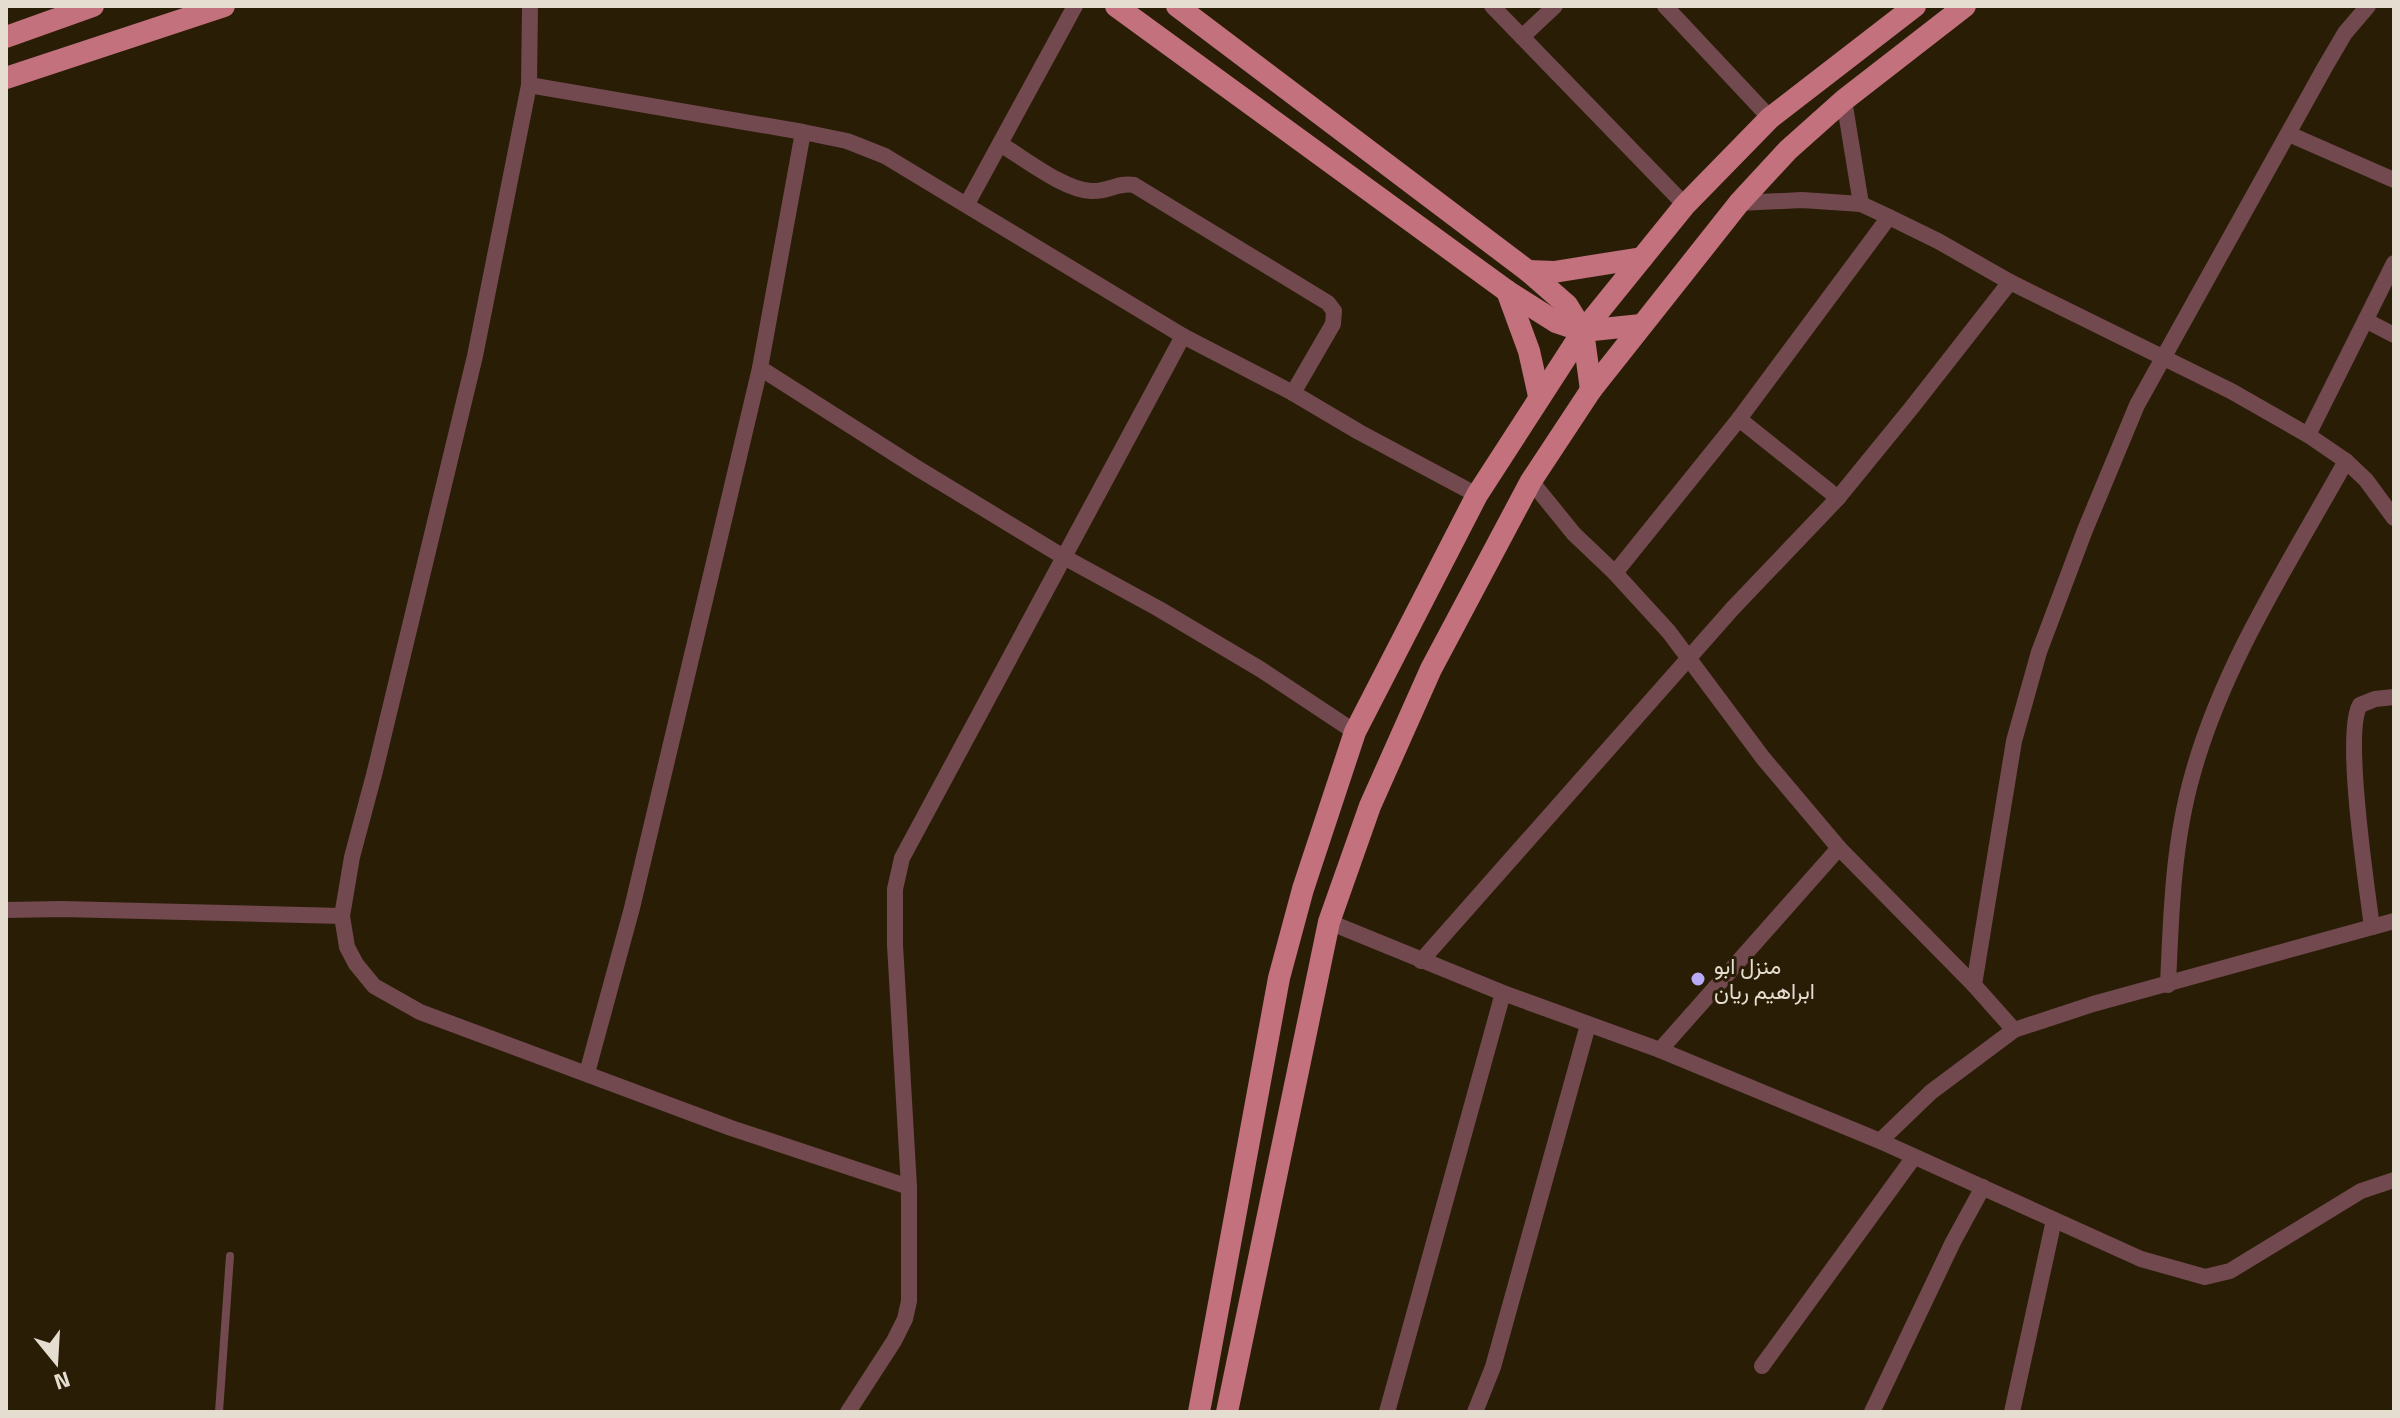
<svg xmlns="http://www.w3.org/2000/svg" width="2400" height="1418" viewBox="0 0 2400 1418" font-family="'Titillium Web',Vazirmatn,sans-serif">
<style>
.lines{fill:none;stroke-linecap:round;stroke-linejoin:round}
.service{stroke:#71494f;stroke-width:8}
.minor{stroke:#71494f;stroke-width:16}
.primary{stroke:#c2717d;stroke-width:22}
.poi-dot{fill:#b7abf8;stroke:#2a1d06;stroke-width:3}
.labels{text-anchor:middle;stroke-width:6;stroke-linejoin:round;paint-order:stroke}
.poi-label{font-size:22px;fill:#e5ddcf;stroke:#2a1d06;text-anchor:start}
</style>
<rect width="100%" height="100%" fill="#2a1d06"/>
<g class="lines">
<path class="service" d="M 219,1412 L 230,1256"/>
<g class="minor">
<path d="M 530,6 L 529,85 L 475,356 L 375,771 L 352,857 L 342,916 L 347,947 L 356,964 L 374,986 L 420,1012 L 731,1128 L 909,1187"/>
<path d="M 1492,6 L 1685,205"/>
<path d="M 1665,6 L 1770,118"/>
<path d="M 1522,37 L 1555,6"/>
<path d="M 529,85 L 803,132 L 847,141 L 885,156 L 1183,336 L 1293,393 L 1359,432 L 1477,495"/>
<path d="M 1844,100 L 1861,204"/>
<path d="M 2289,134 L 2394,180"/>
<path d="M 1000,144 C 1024,158 1064,190 1091,191 C 1109,192 1117,182 1134,185 L 1328,303 L 1334,311 L 1333,324 L 1293,393"/>
<path d="M 1739,203 L 1802,200 L 1861,204 L 1889,217 L 1938,241 L 2010,282 L 2231,391 L 2308,435 L 2346,461 L 2366,480 L 2394,518"/>
<path d="M 967,204 L 1075,6"/>
<path d="M 2367,321 L 2394,335"/>
<path d="M 760,368 L 917,468 L 1062,556 L 1159,609 L 1260,669 L 1355,732"/>
<path d="M 1739,419 L 1838,498"/>
<path d="M 2308,435 L 2394,263"/>
<path d="M 1531,481 L 1574,534 L 1615,573 L 1669,632 L 1763,758 L 1839,848 L 1974,985 L 2014,1030"/>
<path d="M 1615,573 L 1739,419 L 1889,217"/>
<path d="M 6,910 L 62,909 L 342,916"/>
<path d="M 1329,922 L 1503,993 L 1660,1050 L 1880,1141 L 2141,1259 L 2205,1277 L 2230,1271 L 2361,1191 L 2394,1180"/>
<path d="M 2372,927 C 2367,888 2343,733 2360,705 L 2375,699 L 2394,697"/>
<path d="M 1421,961 L 1733,608 L 1838,498 L 1913,406 L 2010,282"/>
<path d="M 1974,985 L 2014,741 L 2039,652 L 2085,530 L 2137,405 L 2325,67 L 2345,33 L 2368,6"/>
<path d="M 2168,985 C 2171,914 2173,842 2193,773 C 2224,662 2290,562 2346,461"/>
<path d="M 1660,1050 L 1839,848"/>
<path d="M 587,1073 L 632,908 L 760,368 L 803,132"/>
<path d="M 1880,1141 L 1931,1092 L 2014,1030 L 2093,1004 L 2394,921"/>
<path d="M 1762,1366 L 1914,1157"/>
<path d="M 848,1412 L 894,1341 L 905,1319 L 909,1301 L 909,1187 L 895,945 L 895,889 L 902,858 L 1183,336"/>
<path d="M 1387,1412 L 1503,993"/>
<path d="M 1475,1412 L 1493,1367 L 1588,1025"/>
<path d="M 1872,1412 L 1953,1242 L 1983,1187"/>
<path d="M 2012,1412 L 2054,1220"/>
</g>
<g class="primary">
<path d="M 1116,6 L 1507,291 L 1556,322 L 1583,331 L 1641,325"/>
<path d="M 1177,6 L 1528,271 L 1567,305 L 1583,331 L 1591,390"/>
<path d="M 6,37 L 93,6"/>
<path d="M 6,78 L 224,6"/>
<path d="M 1528,271 L 1554,272 L 1642,258"/>
<path d="M 1507,291 L 1529,351 L 1539,396"/>
<path d="M 1199,1412 L 1279,978 L 1303,889 L 1355,732 L 1477,495 L 1583,331 L 1685,205 L 1770,118 L 1915,6"/>
<path d="M 1227,1412 L 1329,922 L 1370,806 L 1431,669 L 1531,481 L 1591,390 L 1739,203 L 1788,150 L 1844,100 L 1965,6"/>
</g>
</g>
<circle class="poi-dot" cx="1698" cy="979" r="8"/>
<g class="labels">
<g class="poi-label">
<text x="1714" y="974">منزل ابو<tspan x="1714" dy="25">ابراهيم ريان</tspan></text>
</g>
</g>
<rect width="2400" height="1418" fill="none" stroke="#e5ddcf" stroke-width="16"/>
<g transform="translate(56 1362) rotate(162)" stroke="#2a1d06" stroke-width="6" paint-order="stroke">
<path d="M0-6L14 30L0 20L-14 30Z" fill="#e5ddcf"/>
<text y="-12" font-size="22" font-weight="bold" text-anchor="middle" fill="#e5ddcf">N</text>
</g>
</svg>
